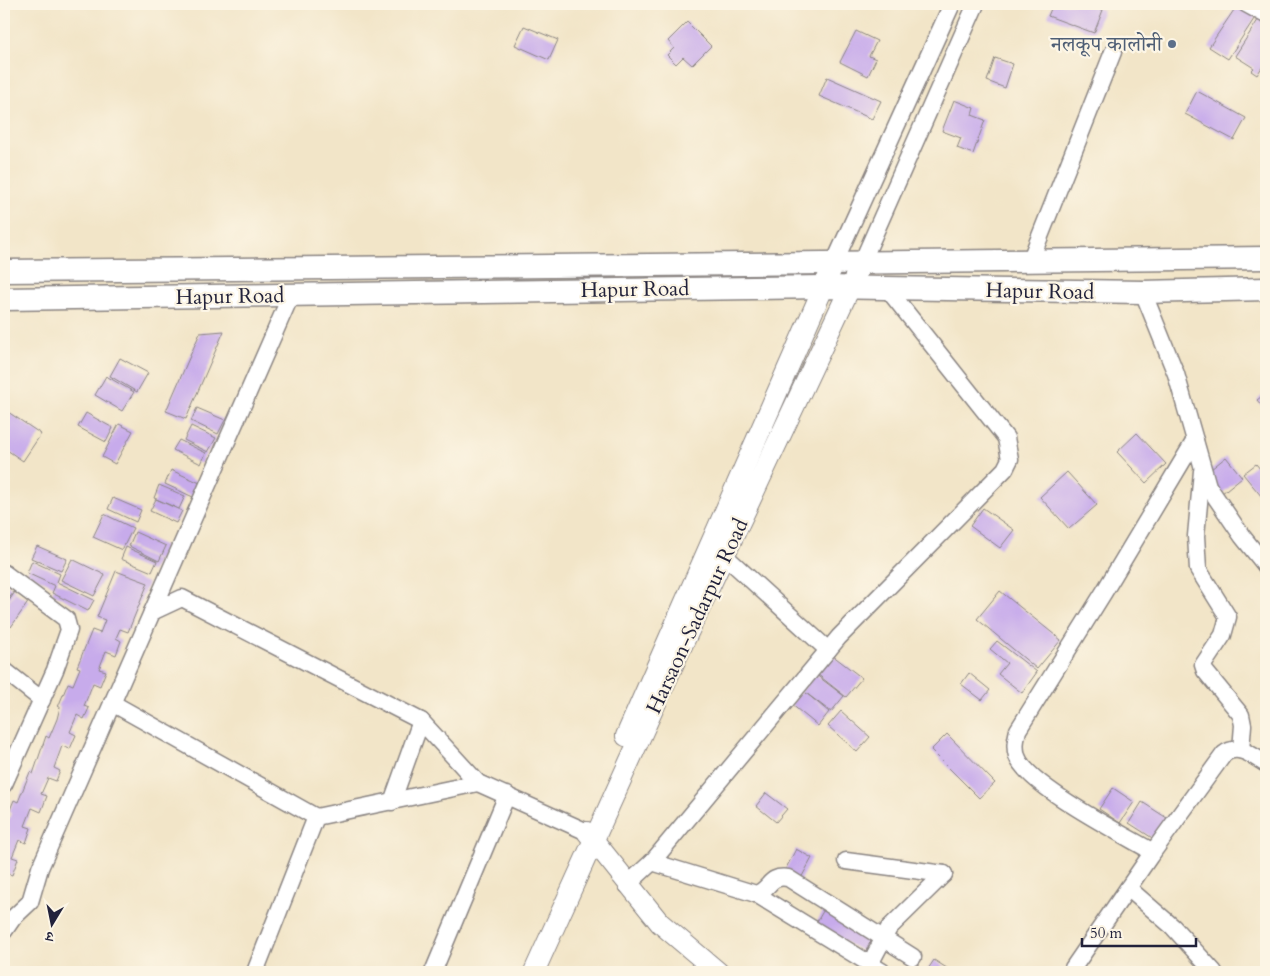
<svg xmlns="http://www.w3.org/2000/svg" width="1270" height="976" viewBox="0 0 1270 976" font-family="Cardo,'Noto Serif Devanagari',serif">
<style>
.building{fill:#c7abeb}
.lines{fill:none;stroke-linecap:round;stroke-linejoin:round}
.minor-casing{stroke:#8a8482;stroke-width:19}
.tertiary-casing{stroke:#8a8482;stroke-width:22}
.secondary-casing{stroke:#8a8482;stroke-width:25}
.minor{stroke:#fff;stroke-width:16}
.tertiary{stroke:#fff;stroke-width:20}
.secondary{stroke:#fff;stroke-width:22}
.service-dot{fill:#5c6f8a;stroke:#fcf5e5;stroke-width:2}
.labels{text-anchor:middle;stroke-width:4.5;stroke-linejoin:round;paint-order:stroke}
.service-label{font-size:21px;fill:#4e5e75;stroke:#fcf5e5;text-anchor:end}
.street-label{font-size:21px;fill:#22223b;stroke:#fcf5e5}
</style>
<rect width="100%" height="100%" fill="#fcf5e5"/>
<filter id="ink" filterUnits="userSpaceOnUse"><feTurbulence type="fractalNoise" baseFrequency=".02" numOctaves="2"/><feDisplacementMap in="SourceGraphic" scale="10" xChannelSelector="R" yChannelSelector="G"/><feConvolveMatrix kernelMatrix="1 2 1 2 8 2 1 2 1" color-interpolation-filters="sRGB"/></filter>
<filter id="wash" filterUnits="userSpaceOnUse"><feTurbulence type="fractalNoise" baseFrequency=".0096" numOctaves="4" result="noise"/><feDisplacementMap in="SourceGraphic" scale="20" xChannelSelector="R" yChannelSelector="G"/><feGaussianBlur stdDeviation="1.12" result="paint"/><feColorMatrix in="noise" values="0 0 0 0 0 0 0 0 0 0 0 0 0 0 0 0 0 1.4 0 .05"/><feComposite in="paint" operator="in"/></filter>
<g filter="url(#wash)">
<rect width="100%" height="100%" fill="#f2e5c8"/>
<g id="blocks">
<g class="building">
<path d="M 1053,4 L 1085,4 L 1103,10 L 1094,33 L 1048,16 Z"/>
<path d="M 1238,4 L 1256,16 L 1228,59 L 1209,47 Z"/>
<path d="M 1260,17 L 1266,21 L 1266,61 L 1257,75 L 1251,71 L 1254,68 L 1235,56 Z"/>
<path d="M 687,22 L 711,46 L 692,65 L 683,57 L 676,64 L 667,55 L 674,48 L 668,41 Z"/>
<path d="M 524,26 L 558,40 L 549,60 L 515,45 Z"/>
<path d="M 856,31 L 877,41 L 869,56 L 876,59 L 868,76 L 840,62 Z"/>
<path d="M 995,58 L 1013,64 L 1005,88 L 987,81 Z"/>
<path d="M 827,77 L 881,101 L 872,119 L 819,96 Z"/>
<path d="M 1197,91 L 1246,118 L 1234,140 L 1185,114 Z"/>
<path d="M 954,100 L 974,108 L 972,115 L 985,120 L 973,154 L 957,148 L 961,138 L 942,131 Z"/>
<path d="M 224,331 L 186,419 L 166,411 L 200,333 Z"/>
<path d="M 120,358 L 148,373 L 137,392 L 110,376 Z"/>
<path d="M 106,376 L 134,392 L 122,411 L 95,395 Z"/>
<path d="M 1266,393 L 1266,411 L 1257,400 Z"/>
<path d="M 197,408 L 225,420 L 218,434 L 191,421 Z"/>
<path d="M 5,410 L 41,434 L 23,461 L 4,448 Z"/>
<path d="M 86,413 L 113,428 L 106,442 L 78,427 Z"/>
<path d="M 119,424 L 133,431 L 115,464 L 102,457 Z"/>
<path d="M 191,426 L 216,438 L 208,452 L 184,440 Z"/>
<path d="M 1137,433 L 1166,464 L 1146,483 L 1117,452 Z"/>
<path d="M 179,440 L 206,453 L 201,464 L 173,450 Z"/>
<path d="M 1226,457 L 1242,477 L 1221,494 L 1205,474 Z"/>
<path d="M 1256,464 L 1266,476 L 1266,493 L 1262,497 L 1243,474 Z"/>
<path d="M 171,470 L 200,483 L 193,497 L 165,484 Z"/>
<path d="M 1067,472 L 1097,505 L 1069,529 L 1040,497 Z"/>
<path d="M 159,485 L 185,496 L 179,509 L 154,498 Z"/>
<path d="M 113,498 L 141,510 L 136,522 L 108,509 Z"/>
<path d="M 156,499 L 182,511 L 176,523 L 150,511 Z"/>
<path d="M 983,508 L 1014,530 L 1000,548 L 970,526 Z"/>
<path d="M 104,514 L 133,528 L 122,550 L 93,537 Z"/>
<path d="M 135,532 L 166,546 L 159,561 L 129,546 Z"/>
<path d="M 37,546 L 67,559 L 61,571 L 31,558 Z"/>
<path d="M 126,547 L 157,561 L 152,572 L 121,559 Z"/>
<path d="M 72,559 L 105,575 L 94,596 L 61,580 Z"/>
<path d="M 32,561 L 60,574 L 57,582 L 94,600 L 88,611 L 52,593 L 55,586 L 27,573 Z"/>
<path d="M 116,571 L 148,583 L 128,632 L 120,629 L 116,638 L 121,641 L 116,655 L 106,651 L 99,669 L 106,671 L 100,686 L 93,683 L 84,706 L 89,708 L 84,719 L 77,715 L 70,732 L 76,735 L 70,749 L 62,746 L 54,768 L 60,771 L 56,781 L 48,778 L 41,794 L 47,796 L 41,812 L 32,808 L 25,826 L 31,828 L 26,843 L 19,840 L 12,857 L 18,859 L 12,875 L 4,872 L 4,832 L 11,813 L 9,812 L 14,800 L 18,802 L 30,772 L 33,774 L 46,736 L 49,738 L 57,719 L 60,707 L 58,707 L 68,683 L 73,685 L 80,668 L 77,667 L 92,630 L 100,633 L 105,620 L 97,617 Z"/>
<path d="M 4,582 L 15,590 L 4,606 Z"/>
<path d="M 1000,591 L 1061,640 L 1037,669 L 977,619 Z"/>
<path d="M 15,592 L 29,601 L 11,627 L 4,622 L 4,608 Z"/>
<path d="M 997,641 L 1037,672 L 1022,693 L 998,674 L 1007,663 L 990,649 Z"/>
<path d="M 832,655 L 862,678 L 846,697 L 817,674 Z"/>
<path d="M 969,673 L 990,690 L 982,700 L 961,684 Z"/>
<path d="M 815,674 L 844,696 L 831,712 L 806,693 L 829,712 L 818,726 L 791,704 Z"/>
<path d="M 841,711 L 870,737 L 857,752 L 828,726 Z"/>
<path d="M 947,734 L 995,783 L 979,798 L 931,750 Z"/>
<path d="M 1113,788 L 1134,802 L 1120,823 L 1099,809 Z"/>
<path d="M 766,793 L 787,809 L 776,822 L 756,806 Z"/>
<path d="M 1142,802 L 1170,820 L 1157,841 L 1129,823 Z"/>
<path d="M 796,849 L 812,858 L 800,880 L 784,872 Z"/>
<path d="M 826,906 L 873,936 L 865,953 L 815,925 Z"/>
<path d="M 934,960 L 953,972 L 926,972 Z"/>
</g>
</g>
</g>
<g filter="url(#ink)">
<use href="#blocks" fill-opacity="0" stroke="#8a8482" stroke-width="1"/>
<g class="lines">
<defs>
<g id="minor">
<path d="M 1246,4 L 1266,15"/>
<path d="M 1031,259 L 1113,52"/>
<path d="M 863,260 L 976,4"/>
<path d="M 835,261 L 952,4"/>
<path d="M 1143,292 L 1176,374 L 1208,486 L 1242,536 L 1266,566"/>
<path d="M 1202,471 L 1196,536 L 1198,569 L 1228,617 L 1223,635 L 1203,665 L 1205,671 L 1241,715 L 1243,725 L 1241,750"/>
<path d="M 725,556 L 828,650"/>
<path d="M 4,573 L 66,619 L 69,630 L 55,670 L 4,784"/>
<path d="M 152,612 L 182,598 L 421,721 L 478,783 L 585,831"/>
<path d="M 4,670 L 42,700"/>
<path d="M 112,703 L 316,817"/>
<path d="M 392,802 L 421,721"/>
<path d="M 1153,852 C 1124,835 1026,785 1017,756 C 1014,746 1016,739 1018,730 L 1104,592 L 1195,440"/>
<path d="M 846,861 L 944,874"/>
<path d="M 652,862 L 756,894 C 771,889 768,875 788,878 L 913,957"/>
<path d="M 627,885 L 652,862 L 839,637 L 1005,469 L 1010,459 L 1006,438 L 886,287"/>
<path d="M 1128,888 L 1173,927 L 1214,972"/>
<path d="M 756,894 L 883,972"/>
<path d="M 4,931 L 13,918 L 30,902 L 40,868 L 291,295"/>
<path d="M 870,964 L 889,928 L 944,874"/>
<path d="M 1073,968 L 1150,856 L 1224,754 C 1238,743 1253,756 1266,764"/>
<path d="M 255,972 L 316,817 L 478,783"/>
<path d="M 433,972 L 507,795"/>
</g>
<g id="tertiary">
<path d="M 626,736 L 835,261"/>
<path d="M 587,832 L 660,923 L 718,972"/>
<path d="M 534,972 L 679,652 L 863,260"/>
</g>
<g id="secondary">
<path d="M 4,271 C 425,270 845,261 1266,258"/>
<path d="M 4,299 L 823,287 L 1143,292 L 1266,289"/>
</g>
</defs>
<use href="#minor" class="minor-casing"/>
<use href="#tertiary" class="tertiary-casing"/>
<use href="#secondary" class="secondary-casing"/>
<use href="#minor" class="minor"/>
<use href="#tertiary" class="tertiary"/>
<use href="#secondary" class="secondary"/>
</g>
</g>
<circle class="service-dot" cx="1172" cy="44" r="5"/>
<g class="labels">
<g class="service-label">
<text x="1162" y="51">नलकूप कालोनी</text>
</g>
<g class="street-label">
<text transform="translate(635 289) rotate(-1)" y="7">Hapur Road</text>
<text transform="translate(1040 291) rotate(1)" y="7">Hapur Road</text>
<text transform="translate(230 296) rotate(-1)" y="7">Hapur Road</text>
<text transform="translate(697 616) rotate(-65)" y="7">Harsaon-Sadarpur Road</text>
</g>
</g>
<rect width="1270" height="976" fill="none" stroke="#fcf5e5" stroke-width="20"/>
<g transform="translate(52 924) rotate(190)" stroke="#fcf5e5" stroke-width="4" paint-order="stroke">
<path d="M0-4L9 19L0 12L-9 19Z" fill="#22223b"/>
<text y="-8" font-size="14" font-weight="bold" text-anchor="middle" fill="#22223b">उ</text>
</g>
<path d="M1082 938v8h114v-8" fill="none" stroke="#22223b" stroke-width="2.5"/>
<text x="1090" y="938" font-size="15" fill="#22223b" stroke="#fcf5e5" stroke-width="4" paint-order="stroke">50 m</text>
</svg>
